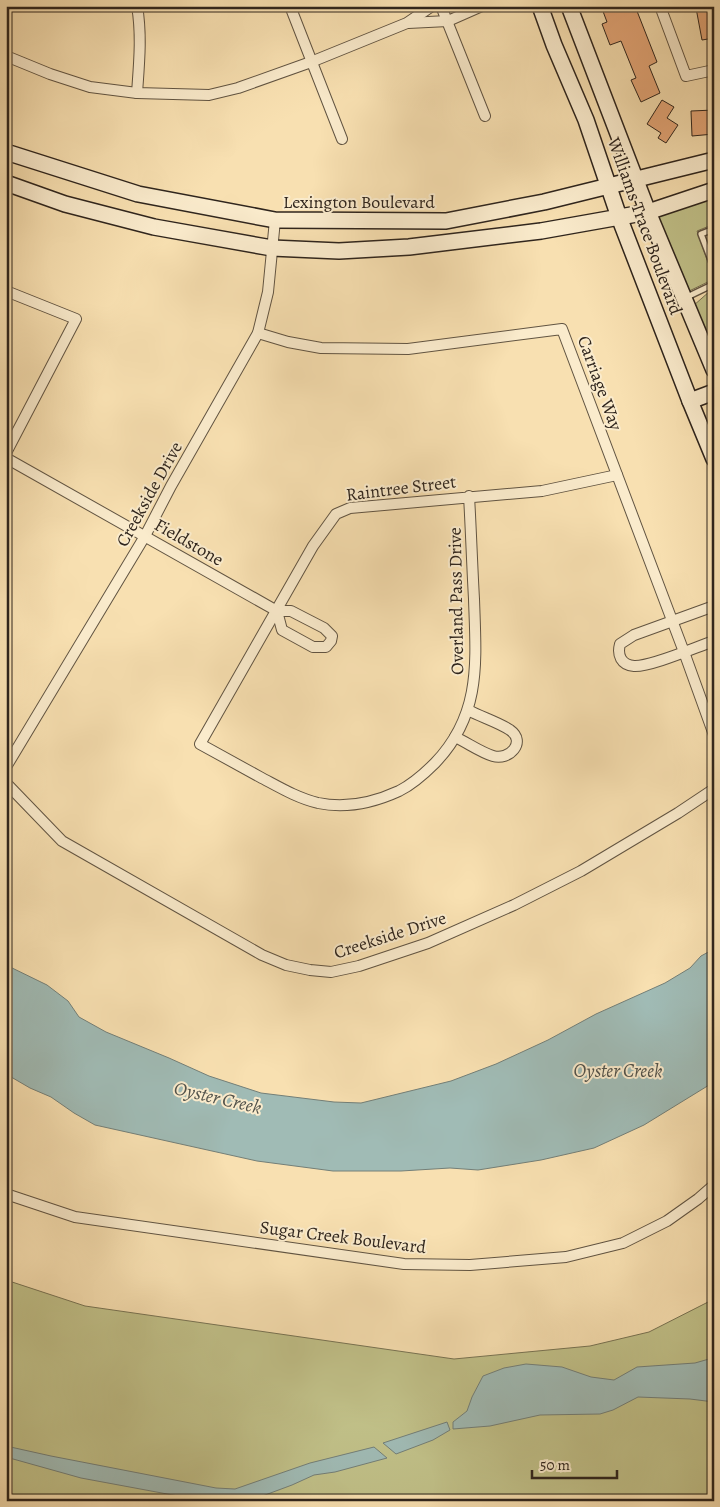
<svg xmlns="http://www.w3.org/2000/svg" width="720" height="1507" viewBox="0 0 720 1507" font-family="Alegreya,serif">
<style>
.green{fill:#c1c189;stroke:#787353}
.water{fill:#a0bbb5;stroke:#737f78}
.building{fill:#e5a778;stroke:#2f251d}
.lines{fill:none;stroke-linecap:round;stroke-linejoin:round}
.lane-casing{stroke:#615442;stroke-width:8}
.street-casing{stroke:#615442;stroke-width:12}
.secondary-casing{stroke:#2f251d;stroke-width:18}
.lane{stroke:#faebcc;stroke-width:5}
.street{stroke:#faebcc;stroke-width:10}
.secondary{stroke:#faebcc;stroke-width:15}
.labels{text-anchor:middle;stroke-width:4;stroke-linejoin:round;paint-order:stroke}
.street-label{font-size:18px;fill:#2f251d;stroke:#faebcc}
.water-label{font-size:19px;font-style:italic;fill:#51524b;stroke:#faebcc}
</style>
<rect width="100%" height="100%" fill="#f8e0b1"/>
<filter id="stains"><feTurbulence type="fractalNoise" baseFrequency=".004" numOctaves="4"/><feColorMatrix values="0 0 0 0 .2 0 0 0 0 .09 0 0 0 0 .02 0 0 0 .5 -.17"/></filter>
<radialGradient id="worn" r=".72"><stop offset=".6" stop-color="#630" stop-opacity="0"/><stop offset="1" stop-color="#630" stop-opacity=".3"/></radialGradient>
<g class="green">
<path d="M 714,194 L 714,224 L 697,231 L 714,279 L 685,293 L 652,213 Z"/>
<path d="M 714,290 L 714,353 L 693,306 L 710,291 Z"/>
<path d="M 6,1280 L 85,1306 L 454,1359 L 590,1346 L 649,1332 L 714,1299 L 714,1501 L 6,1501 Z"/>
</g>
<g class="water">
<path d="M 714,949 L 714,1082 L 644,1125 L 594,1148 L 541,1160 L 478,1170 L 450,1168 L 401,1171 L 333,1171 L 257,1161 L 95,1125 L 74,1113 L 51,1097 L 30,1088 L 6,1074 L 6,965 L 47,985 L 68,1001 L 79,1017 L 106,1032 L 169,1058 L 209,1076 L 261,1093 L 334,1102 L 361,1103 L 451,1081 L 496,1064 L 548,1040 L 596,1014 L 665,983 L 690,968 L 701,956 Z"/>
<path d="M 714,1352 L 714,1402 L 690,1399 L 638,1397 L 613,1410 L 600,1414 L 540,1415 L 490,1426 L 453,1429 L 453,1422 L 467,1411 L 472,1397 L 483,1376 L 504,1368 L 526,1364 L 562,1367 L 591,1377 L 614,1380 L 637,1367 L 695,1363 L 709,1359 Z"/>
<path d="M 447,1422 L 450,1430 L 433,1440 L 396,1454 L 383,1443 Z"/>
<path d="M 6,1446 L 51,1456 L 216,1488 L 235,1489 L 310,1463 L 374,1447 L 387,1458 L 335,1472 L 314,1475 L 292,1485 L 257,1498 L 242,1501 L 205,1501 L 81,1478 L 6,1457 Z"/>
</g>
<g class="building">
<path d="M 601,6 L 635,6 L 657,62 L 649,66 L 660,93 L 641,102 L 631,80 L 636,78 L 621,41 L 610,45 L 602,24 L 607,22 Z"/>
<path d="M 709,6 L 711,18 L 714,18 L 714,38 L 702,40 L 696,8 Z"/>
<path d="M 662,100 L 674,107 L 667,118 L 678,125 L 666,143 L 658,138 L 661,133 L 647,124 Z"/>
<path d="M 714,110 L 714,134 L 692,136 L 691,111 Z"/>
</g>
<g class="lines">
<defs>
<g id="lane">
<path d="M 714,229 L 701,234 L 714,268"/>
<path d="M 685,298 L 714,284"/>
</g>
<g id="street">
<path d="M 137,6 C 142,35 139,65 137,93"/>
<path d="M 290,6 L 342,139"/>
<path d="M 441,6 L 485,116"/>
<path d="M 660,6 L 686,76 L 714,70"/>
<path d="M 408,23 L 448,21 L 482,6"/>
<path d="M 6,56 L 50,74 L 90,87 L 137,93 L 209,95 L 238,88 L 311,62 L 407,23 L 432,6"/>
<path d="M 6,291 L 76,319 L 6,453"/>
<path d="M 258,333 L 288,342 L 321,348 L 408,349 L 562,329 L 684,652 L 714,735"/>
<path d="M 6,458 L 277,611 L 291,611 L 324,628 L 332,636 L 331,641 L 326,647 L 313,647 L 282,630 L 277,611"/>
<path d="M 469,496 C 471,530 472,564 474,599 C 476,661 482,714 435,763 C 424,774 413,784 399,791 C 375,802 346,809 318,803 C 297,798 279,787 260,777 C 240,766 220,755 200,744 L 313,546 L 336,514 L 350,508 L 542,491 L 617,475"/>
<path d="M 714,606 L 634,635 L 620,644 C 617,655 621,665 634,666 C 651,667 696,647 714,641"/>
<path d="M 455,737 C 468,743 480,752 493,756 C 509,761 527,742 510,730 C 498,722 481,717 468,710"/>
<path d="M 6,767 L 145,536 L 171,486 L 258,333 L 268,292 L 275,220"/>
<path d="M 6,783 L 62,841 L 262,955 L 286,965 L 310,970 L 331,972 L 359,966 L 428,943 L 514,905 L 581,871 L 678,813 L 714,789"/>
<path d="M 6,1194 L 75,1217 L 404,1264 L 470,1265 L 566,1257 L 623,1243 L 667,1221 L 698,1199 L 714,1185"/>
</g>
<g id="secondary">
<path d="M 540,6 L 554,45 L 586,120 L 619,217 L 690,401 L 714,459"/>
<path d="M 569,6 L 648,212 L 714,370"/>
<path d="M 6,152 L 138,194 L 275,220 L 446,221 L 544,202 L 714,160"/>
<path d="M 6,183 L 65,204 L 154,227 L 272,248 L 339,251 L 409,247 L 541,231 L 648,212 L 714,190"/>
<path d="M 690,401 L 714,392"/>
</g>
</defs>
<use href="#lane" class="lane-casing"/>
<use href="#street" class="street-casing"/>
<use href="#secondary" class="secondary-casing"/>
<use href="#lane" class="lane"/>
<use href="#street" class="street"/>
<use href="#secondary" class="secondary"/>
</g>
<g class="labels">
<g class="street-label">
<text x="359" y="208">Lexington Boulevard</text>
<text transform="translate(645 226) rotate(70)" y="6">Williams Trace Boulevard</text>
<text transform="translate(600 383) rotate(70)" y="6">Carriage Way</text>
<text transform="translate(401 488) rotate(-7)" y="6">Raintree Street</text>
<text transform="translate(149 494) rotate(-61)" y="6">Creekside Drive</text>
<text transform="translate(189 542) rotate(30)" y="6">Fieldstone</text>
<text transform="translate(456 601) rotate(-91)" y="6">Overland Pass Drive</text>
<text transform="translate(390 935) rotate(-18)" y="6">Creekside Drive</text>
<text transform="translate(343 1237) rotate(7)" y="6">Sugar Creek Boulevard</text>
</g>
<g class="water-label">
<text x="618" y="1077">Oyster Creek</text>
<text transform="translate(218 1097) rotate(13)" y="7">Oyster Creek</text>
</g>
</g>
<rect width="720" height="1507" fill="none" stroke="#f8e0b1" stroke-width="25"/>
<rect x="8" y="8" width="705" height="1492" fill="none" stroke="#2f251d" stroke-width="2.5"/>
<rect x="12" y="12" width="695" height="1482" fill="none" stroke="#2f251d"/>
<path d="M532 1470v8h85v-8" fill="none" stroke="#2f251d" stroke-width="2.5"/>
<text x="540" y="1470" font-size="15" fill="#2f251d" stroke="#faebcc" stroke-width="4" paint-order="stroke">50 m</text>
<rect width="100%" height="100%" filter="url(#stains)"/>
<rect width="100%" height="100%" fill="url(#worn)"/>
</svg>
